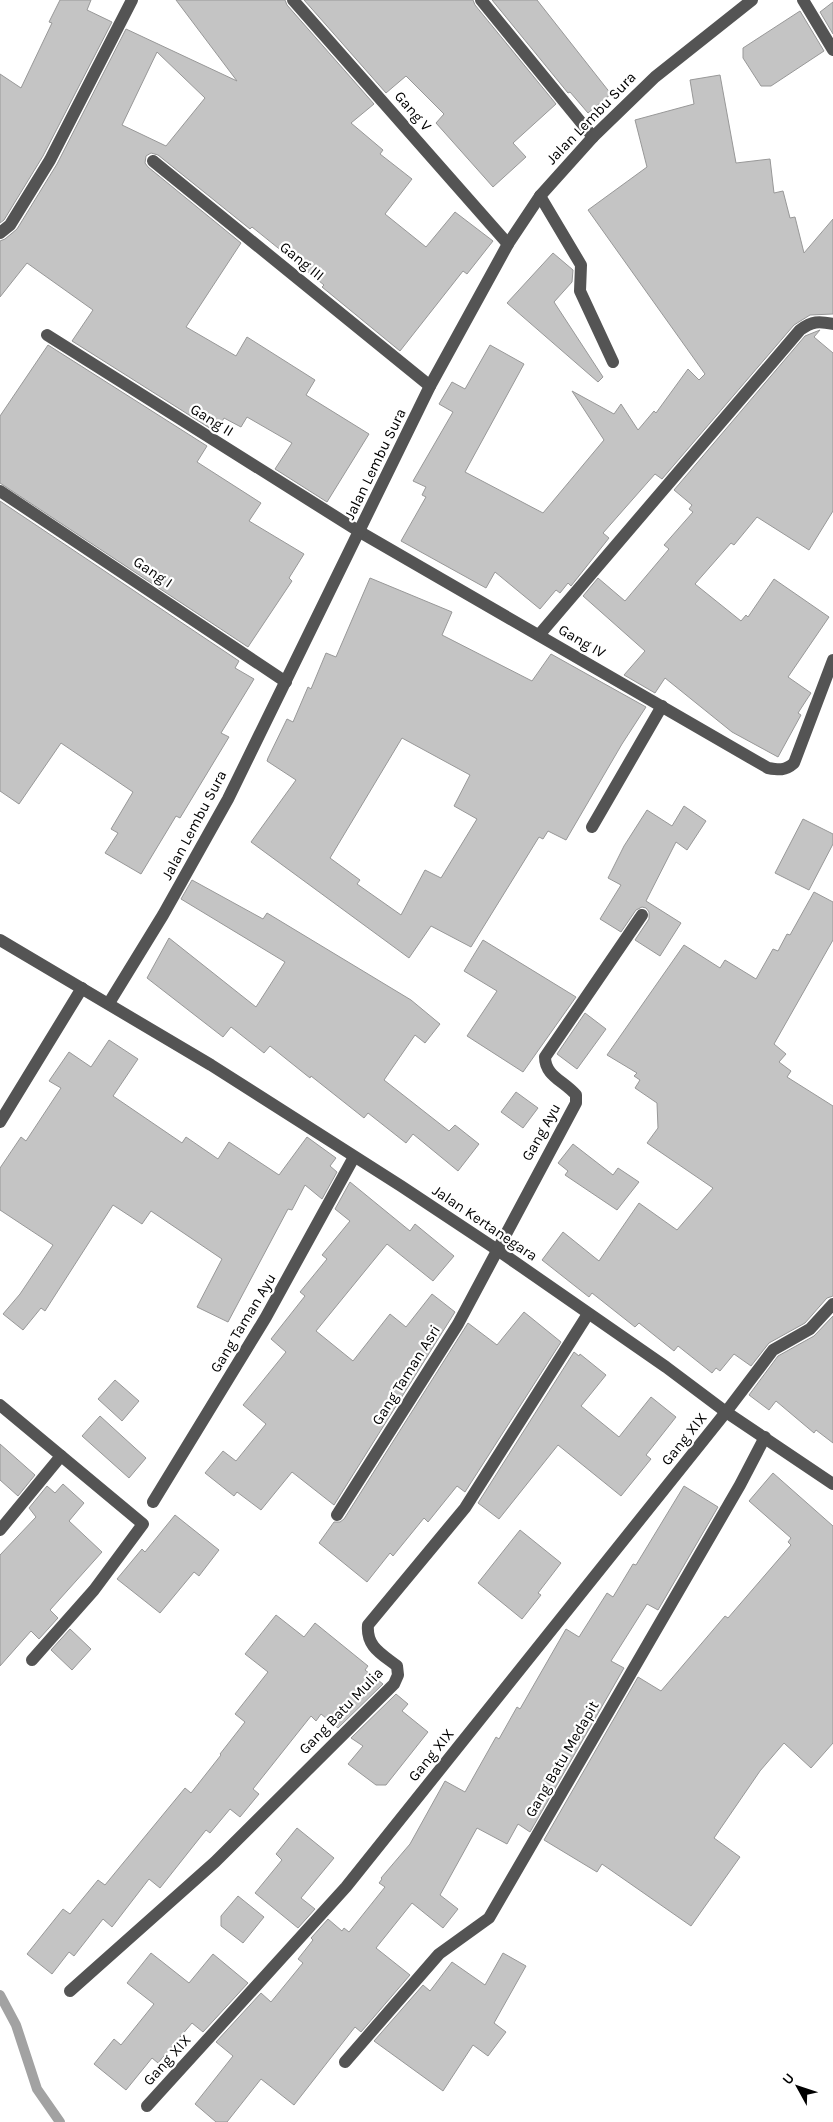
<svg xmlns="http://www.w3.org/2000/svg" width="833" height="2122" viewBox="0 0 833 2122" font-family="Karla,sans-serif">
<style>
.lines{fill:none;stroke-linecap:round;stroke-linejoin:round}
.stream{stroke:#a2a2a2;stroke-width:10}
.building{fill:#c4c4c4;stroke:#989898;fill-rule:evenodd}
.minor{stroke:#545454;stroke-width:12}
.labels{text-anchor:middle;stroke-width:4.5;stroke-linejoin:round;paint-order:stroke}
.street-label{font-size:15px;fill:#000;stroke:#fff}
</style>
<rect width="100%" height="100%" fill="#fff"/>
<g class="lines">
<path class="stream" d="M 0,1995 L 16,2025 L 37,2089 L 60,2122"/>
</g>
<g class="building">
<path d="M 60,0 L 91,0 L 87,10 L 112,22 L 43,156 L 4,220 L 0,223 L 0,74 L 21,88 L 52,23 L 49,22 Z"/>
<path d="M 176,0 L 285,0 L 287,5 L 374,104 L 351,123 L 383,150 L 380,154 L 412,179 L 385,214 L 426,247 L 455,212 L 493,241 L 467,274 L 463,271 L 400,351 L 322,287 L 324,285 L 252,227 L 250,229 L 158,155 L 151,153 L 146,156 L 145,163 L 148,167 L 241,243 L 186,327 L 236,356 L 247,337 L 315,380 L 306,395 L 369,434 L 327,502 L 275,469 L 292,443 L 247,417 L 241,427 L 224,418 L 216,432 L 72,341 L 93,310 L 27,263 L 0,297 L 0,241 L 5,239 L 17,229 L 57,164 L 126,29 L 237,81 ZM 157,52 L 205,98 L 166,146 L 122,125 Z"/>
<path d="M 304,0 L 473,0 L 475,5 L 556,104 L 513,143 L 526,157 L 493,187 L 436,123 L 444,114 L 406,76 L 386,93 Z"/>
<path d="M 492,0 L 537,0 L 611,94 L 588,113 L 570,92 L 568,93 Z"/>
<path d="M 833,2 L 833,34 L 820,12 Z"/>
<path d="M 800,11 L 824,51 L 771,86 L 761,86 L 743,58 L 743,48 Z"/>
<path d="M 720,75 L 736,163 L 770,159 L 774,193 L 783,191 L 790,218 L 795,217 L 804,253 L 833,219 L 833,314 L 810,315 L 794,325 L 662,479 L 655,474 L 603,533 L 609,538 L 571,586 L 568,583 L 560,593 L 556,590 L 540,609 L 495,572 L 486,588 L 401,541 L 426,497 L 422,495 L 426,487 L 413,481 L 453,412 L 439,404 L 452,382 L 465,389 L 490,345 L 524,364 L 465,472 L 543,513 L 604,440 L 572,391 L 614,414 L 621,404 L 638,430 L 654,411 L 656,413 L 688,369 L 699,380 L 705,374 L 588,210 L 647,167 L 635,120 L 694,104 L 690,80 Z"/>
<path d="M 553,253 L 573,270 L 572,282 L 554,302 L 603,377 L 598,382 L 507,303 Z"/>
<path d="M 820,330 L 814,337 L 833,353 L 833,511 L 809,550 L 757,517 L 734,545 L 731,543 L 695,584 L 741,621 L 746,615 L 748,617 L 774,579 L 829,617 L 788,677 L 811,693 L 798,713 L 801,715 L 778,757 L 732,732 L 665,678 L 655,693 L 624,675 L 645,651 L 583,596 L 598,578 L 625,601 L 669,549 L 664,545 L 693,512 L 689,509 L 692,505 L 674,490 L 805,336 Z"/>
<path d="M 48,345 L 207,446 L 197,462 L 261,503 L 249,521 L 304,554 L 289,578 L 292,581 L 248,647 L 0,483 L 0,416 Z"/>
<path d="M 0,501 L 239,661 L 235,668 L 254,679 L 221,733 L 229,737 L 180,818 L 176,816 L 141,874 L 105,853 L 118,833 L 111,829 L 133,792 L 61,743 L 19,804 L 0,791 Z"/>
<path d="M 370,578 L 452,612 L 442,635 L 532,681 L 551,654 L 646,707 L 622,744 L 566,840 L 548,831 L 543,839 L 539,837 L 471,947 L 431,926 L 409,958 L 251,842 L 296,780 L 267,761 L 268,758 L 287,719 L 293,722 L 308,687 L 311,689 L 326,653 L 336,657 ZM 402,738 L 470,775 L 454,806 L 477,819 L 441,878 L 425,870 L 401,915 L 357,884 L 360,880 L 330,858 Z"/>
<path d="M 684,806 L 706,821 L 687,850 L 676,842 L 646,901 L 681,923 L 660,956 L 635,940 L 649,919 L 649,912 L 646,908 L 642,907 L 636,910 L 621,932 L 600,919 L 621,885 L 608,878 L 624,846 L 647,810 L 672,826 Z"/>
<path d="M 803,819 L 833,834 L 833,844 L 809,890 L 775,873 Z"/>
<path d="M 192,880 L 263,919 L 267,913 L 411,1000 L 440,1024 L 425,1043 L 415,1035 L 384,1080 L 449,1131 L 455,1125 L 479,1144 L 458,1171 L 413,1134 L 406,1143 L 368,1113 L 364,1118 L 311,1076 L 310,1078 L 270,1046 L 264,1053 L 231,1027 L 223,1037 L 147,978 L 169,938 L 256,1007 L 285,962 L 181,899 Z"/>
<path d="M 814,892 L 833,902 L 833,940 L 774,1044 L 786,1054 L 779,1062 L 791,1071 L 787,1077 L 833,1106 L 833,1296 L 827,1298 L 805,1323 L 769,1343 L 751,1366 L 734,1354 L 720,1371 L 716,1368 L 712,1373 L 678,1346 L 674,1351 L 639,1323 L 635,1327 L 592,1293 L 589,1297 L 542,1260 L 563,1232 L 599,1261 L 639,1203 L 677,1230 L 713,1188 L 647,1143 L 658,1128 L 657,1103 L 635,1088 L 640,1080 L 634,1076 L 637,1073 L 607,1055 L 684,945 L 720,968 L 725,960 L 756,979 L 773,949 L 778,951 L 787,934 L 790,935 Z"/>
<path d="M 483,940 L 576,997 L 523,1072 L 467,1036 L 497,991 L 464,971 Z"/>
<path d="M 585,1013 L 606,1029 L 577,1069 L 557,1054 Z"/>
<path d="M 109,1040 L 138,1059 L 113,1096 L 182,1143 L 186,1137 L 218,1159 L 229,1142 L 279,1175 L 307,1137 L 336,1158 L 330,1166 L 337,1172 L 322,1199 L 305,1185 L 292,1210 L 288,1209 L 228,1322 L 197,1307 L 222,1259 L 151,1211 L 142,1224 L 113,1205 L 45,1311 L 41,1308 L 23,1330 L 3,1314 L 20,1294 L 53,1245 L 0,1210 L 0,1168 L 21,1137 L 26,1141 L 61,1088 L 49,1081 L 69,1052 L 91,1067 Z"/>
<path d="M 516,1092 L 538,1108 L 523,1128 L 501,1112 Z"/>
<path d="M 573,1144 L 613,1175 L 618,1168 L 639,1182 L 617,1210 L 565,1175 L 568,1171 L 558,1163 Z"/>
<path d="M 350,1182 L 410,1231 L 415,1224 L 454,1256 L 433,1281 L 387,1244 L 316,1331 L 353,1361 L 390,1314 L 406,1327 L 432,1294 L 455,1312 L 334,1505 L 292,1472 L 261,1510 L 237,1492 L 234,1496 L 205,1473 L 223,1451 L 236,1461 L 266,1424 L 243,1405 L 286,1352 L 271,1339 L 305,1296 L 300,1292 L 327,1259 L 322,1255 L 350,1221 L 335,1209 Z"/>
<path d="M 524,1312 L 561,1342 L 465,1492 L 457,1486 L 428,1522 L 424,1518 L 393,1556 L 390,1553 L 367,1582 L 319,1543 L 334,1522 L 340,1522 L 344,1519 L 468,1323 L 497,1345 Z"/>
<path d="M 833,1316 L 833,1443 L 816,1430 L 814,1433 L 776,1401 L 769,1410 L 749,1395 L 778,1356 L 814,1336 Z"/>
<path d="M 574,1352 L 579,1356 L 580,1354 L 606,1375 L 581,1406 L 619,1437 L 651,1397 L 676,1417 L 646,1455 L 651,1459 L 621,1496 L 558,1445 L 499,1519 L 478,1503 Z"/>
<path d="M 115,1380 L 139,1401 L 122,1421 L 98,1399 Z"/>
<path d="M 100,1416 L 146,1458 L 129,1478 L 82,1436 Z"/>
<path d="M 0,1444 L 35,1475 L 18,1496 L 0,1480 Z"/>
<path d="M 773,1473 L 833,1526 L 833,1743 L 811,1768 L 784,1743 L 760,1771 L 714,1838 L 740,1857 L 691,1926 L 602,1864 L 597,1872 L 544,1840 L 638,1677 L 661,1691 L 725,1616 L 728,1618 L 791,1545 L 788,1542 L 791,1538 L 749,1501 Z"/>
<path d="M 63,1484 L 84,1503 L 69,1521 L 102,1552 L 50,1610 L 58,1618 L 39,1639 L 31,1631 L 0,1666 L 0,1555 L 36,1517 L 29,1508 L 47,1486 L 55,1493 Z"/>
<path d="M 684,1486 L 718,1507 L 658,1610 L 647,1604 L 611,1661 L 624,1668 L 530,1832 L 518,1824 L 507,1844 L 477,1828 L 440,1895 L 458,1909 L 443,1928 L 412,1903 L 376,1948 L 410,1975 L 361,2032 L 355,2027 L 294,2105 L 261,2079 L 227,2122 L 216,2122 L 195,2104 L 233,2056 L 216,2042 L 261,1993 L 271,2002 L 303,1963 L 298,1959 L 313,1940 L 311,1938 L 328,1919 L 342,1931 L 344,1928 L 349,1932 L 385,1887 L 379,1883 L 382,1879 L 381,1878 L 410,1844 L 445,1781 L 465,1792 L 496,1737 L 499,1739 L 517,1707 L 520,1709 L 566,1629 L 579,1637 L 607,1593 L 613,1597 L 633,1564 L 636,1565 Z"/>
<path d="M 175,1515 L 219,1550 L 199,1576 L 194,1572 L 160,1613 L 117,1579 L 142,1549 L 145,1552 Z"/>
<path d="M 520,1530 L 561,1563 L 538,1593 L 541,1595 L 522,1619 L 478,1583 Z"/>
<path d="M 276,1615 L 304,1637 L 315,1623 L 368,1666 L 365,1670 L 383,1684 L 338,1728 L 321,1714 L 316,1721 L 311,1716 L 253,1789 L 259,1794 L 240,1817 L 230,1809 L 210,1833 L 206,1830 L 160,1888 L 149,1879 L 112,1927 L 103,1919 L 74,1956 L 69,1952 L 52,1974 L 27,1954 L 63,1909 L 70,1914 L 98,1880 L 105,1885 L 185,1788 L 191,1793 L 221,1755 L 220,1754 L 245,1722 L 235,1714 L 268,1672 L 245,1654 Z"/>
<path d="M 70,1629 L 91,1649 L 72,1670 L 51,1650 Z"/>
<path d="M 396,1694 L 408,1704 L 402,1711 L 428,1732 L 386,1785 L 376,1785 L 348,1764 L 363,1746 L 351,1738 Z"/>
<path d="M 297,1828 L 334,1858 L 301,1898 L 315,1909 L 298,1928 L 255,1893 L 282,1860 L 276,1854 Z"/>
<path d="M 238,1896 L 264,1917 L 243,1943 L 221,1926 L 221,1916 Z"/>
<path d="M 151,1953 L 189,1983 L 213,1954 L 248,1983 L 203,2032 L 192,2023 L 158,2063 L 152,2058 L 126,2090 L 94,2064 L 114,2039 L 121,2045 L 154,2004 L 127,1983 Z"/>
<path d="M 503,1953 L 526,1966 L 494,2023 L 506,2032 L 488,2056 L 473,2045 L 443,2091 L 374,2041 L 423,1985 L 430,1991 L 452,1962 L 485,1985 Z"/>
</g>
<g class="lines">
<g class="minor">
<path d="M 293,0 L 508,244"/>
<path d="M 481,0 L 593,137"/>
<path d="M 803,0 L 833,50"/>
<path d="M 153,161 L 430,386"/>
<path d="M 540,196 L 581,265 L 580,291 L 613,362"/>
<path d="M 0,233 L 10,225 L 50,160 L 132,0"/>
<path d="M 47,335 L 360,532 L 768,768 C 779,770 785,771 794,763 L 833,660"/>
<path d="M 0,491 L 286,682"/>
<path d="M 539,635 L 800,330 C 812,321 819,321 833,324"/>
<path d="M 592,827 L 662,706"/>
<path d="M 0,940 L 211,1065 L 401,1186 L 496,1249 L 666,1367 L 726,1412 L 833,1484"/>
<path d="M 109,1003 L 163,915 L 228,799 L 430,386 L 508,244 L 540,196 L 593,137 L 655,77 L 752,0"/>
<path d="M 0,1122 L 82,988"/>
<path d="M 0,1405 L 143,1524 L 94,1590 L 32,1660"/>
<path d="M 153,1502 L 266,1317 L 354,1157"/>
<path d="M 337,1515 L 458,1324 L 576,1103 L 576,1095 C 564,1081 545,1076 545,1057 L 642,915"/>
<path d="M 0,1530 L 61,1456"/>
<path d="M 70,1991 L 215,1862 L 394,1684 L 398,1675 L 397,1666 C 382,1654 366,1647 368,1625 L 465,1508 L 588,1314"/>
<path d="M 345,2062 L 439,1954 L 489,1918 L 740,1485 L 765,1437"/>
<path d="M 147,2106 L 346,1887 L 726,1412 L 773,1350 L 810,1329 L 833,1304"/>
</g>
</g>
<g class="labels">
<g class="street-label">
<text transform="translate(413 111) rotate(49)" y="5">Gang V</text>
<text transform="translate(591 118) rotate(-46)" y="5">Jalan Lembu Sura</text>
<text transform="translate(302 261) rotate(39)" y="5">Gang III</text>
<text transform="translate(212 420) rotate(32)" y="5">Gang II</text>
<text transform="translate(375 464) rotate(-64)" y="5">Jalan Lembu Sura</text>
<text transform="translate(153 572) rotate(34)" y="5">Gang I</text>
<text transform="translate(582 641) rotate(30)" y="5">Gang IV</text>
<text transform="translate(194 825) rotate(-62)" y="5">Jalan Lembu Sura</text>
<text transform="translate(541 1132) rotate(-61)" y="5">Gang Ayu</text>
<text transform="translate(485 1223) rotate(34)" y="5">Jalan Kertanegara</text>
<text transform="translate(243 1323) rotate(-59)" y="5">Gang Taman Ayu</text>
<text transform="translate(406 1375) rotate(-58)" y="5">Gang Taman Asri</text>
<text transform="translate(684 1439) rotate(-51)" y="5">Gang XIX</text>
<text transform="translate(341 1711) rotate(-46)" y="5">Gang Batu Mulia</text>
<text transform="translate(431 1755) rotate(-51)" y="5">Gang XIX</text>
<text transform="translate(562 1759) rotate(-60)" y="5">Gang Batu Medapit</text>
<text transform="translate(167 2060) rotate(-48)" y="5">Gang XIX</text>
</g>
</g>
<g transform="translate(798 2087) rotate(310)" stroke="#ffffff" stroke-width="4" paint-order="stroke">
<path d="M0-4L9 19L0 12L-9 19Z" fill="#000000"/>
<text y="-8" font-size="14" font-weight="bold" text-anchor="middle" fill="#000000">U</text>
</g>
</svg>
